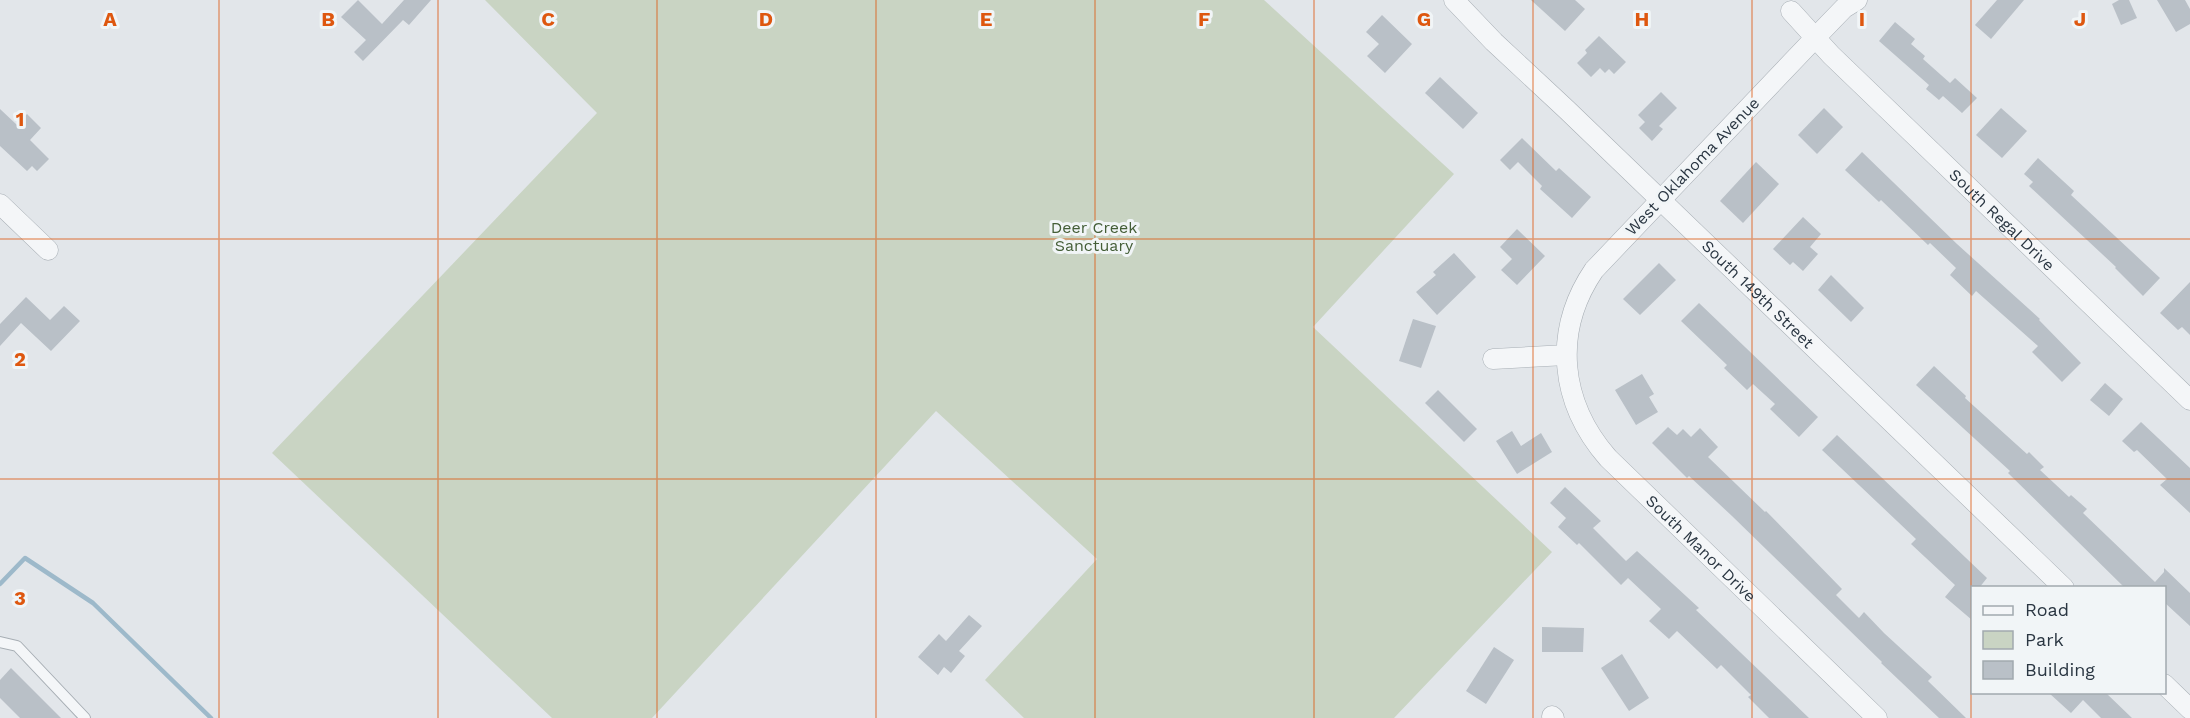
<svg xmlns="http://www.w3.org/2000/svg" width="2190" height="718" viewBox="0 0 2190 718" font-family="'Work Sans',sans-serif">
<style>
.green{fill:#c9d4c3}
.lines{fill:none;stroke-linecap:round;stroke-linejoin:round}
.stream{stroke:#9db9ca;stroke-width:4.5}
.building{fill:#b9c0c7}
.lane-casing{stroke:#a7aeb4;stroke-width:12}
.street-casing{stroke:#a7aeb4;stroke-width:21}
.lane{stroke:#f4f6f8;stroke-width:10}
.street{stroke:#f4f6f8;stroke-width:20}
.grid{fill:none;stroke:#de570f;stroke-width:1.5;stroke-opacity:0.55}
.labels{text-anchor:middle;stroke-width:6;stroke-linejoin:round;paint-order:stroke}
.street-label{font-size:16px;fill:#2a3642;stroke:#f1f5f7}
.park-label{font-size:16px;fill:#445e37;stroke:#f1f5f7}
.grid-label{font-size:20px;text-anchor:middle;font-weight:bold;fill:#de570f;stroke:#f1f5f7;stroke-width:6;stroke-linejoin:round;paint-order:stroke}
</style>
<rect width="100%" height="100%" fill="#e2e6ea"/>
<path class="green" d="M 485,0 L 1264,0 L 1454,174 L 1313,327 L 1552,552 L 1394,718 L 1024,718 L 985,680 L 1097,559 L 936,411 L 652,718 L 552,718 L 272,453 L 597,113 Z"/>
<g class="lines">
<path class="stream" d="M 0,584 L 25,558 L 93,603 L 211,718"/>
</g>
<g class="building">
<path d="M 358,0 L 382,24 L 404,0 L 431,0 L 409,25 L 403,20 L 363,61 L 354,52 L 366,40 L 341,17 Z"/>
<path d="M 1531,0 L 1575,0 L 1585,9 L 1565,31 Z"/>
<path d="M 1997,0 L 2024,0 L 1991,39 L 1975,25 Z"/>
<path d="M 2119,0 L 2129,0 L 2137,18 L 2121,25 L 2112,4 Z"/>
<path d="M 2157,0 L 2185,0 L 2190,9 L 2190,24 L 2176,32 Z"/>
<path d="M 1382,15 L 1412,44 L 1385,73 L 1367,56 L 1379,44 L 1366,32 Z"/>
<path d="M 1895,22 L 1915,39 L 1911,44 L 1925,56 L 1923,59 L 1950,83 L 1955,78 L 1977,98 L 1962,113 L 1943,96 L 1939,100 L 1926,89 L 1929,85 L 1879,41 Z"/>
<path d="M 1599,36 L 1626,62 L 1614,74 L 1609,69 L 1605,73 L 1600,68 L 1591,77 L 1577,63 L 1587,53 L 1585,50 Z"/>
<path d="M 1440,77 L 1478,113 L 1463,129 L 1425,93 Z"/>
<path d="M 1661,92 L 1677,108 L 1659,126 L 1663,129 L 1652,141 L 1639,128 L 1645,122 L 1638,115 Z"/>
<path d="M 1824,108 L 1843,127 L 1817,154 L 1798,135 Z"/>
<path d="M 2001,108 L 2027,131 L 2002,158 L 1976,135 Z"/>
<path d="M 0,109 L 17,125 L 27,114 L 41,128 L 30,140 L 49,159 L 37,171 L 32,166 L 27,171 L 0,146 Z"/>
<path d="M 1522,138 L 1556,171 L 1559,168 L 1591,197 L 1572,218 L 1540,189 L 1542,186 L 1518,162 L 1510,170 L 1500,160 Z"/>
<path d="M 1862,152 L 1957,244 L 2040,319 L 2039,320 L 2081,363 L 2062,382 L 2032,352 L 2038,346 L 1976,291 L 1972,296 L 1950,275 L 1956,268 L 1930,243 L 1928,245 L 1881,200 L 1879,202 L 1845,170 Z"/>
<path d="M 2038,158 L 2074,191 L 2071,195 L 2160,278 L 2143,296 L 2115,268 L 2116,267 L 2029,186 L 2033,182 L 2024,174 Z"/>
<path d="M 1756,162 L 1779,184 L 1743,223 L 1720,201 Z"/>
<path d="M 1803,217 L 1821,234 L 1810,247 L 1818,254 L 1803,271 L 1793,262 L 1790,265 L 1773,249 Z"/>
<path d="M 1517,229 L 1545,256 L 1517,285 L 1501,270 L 1512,259 L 1500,247 Z"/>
<path d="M 1454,253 L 1476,277 L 1437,315 L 1416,292 L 1436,275 L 1433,272 Z"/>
<path d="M 1659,263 L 1676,280 L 1640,315 L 1623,299 Z"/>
<path d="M 1831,275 L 1864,308 L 1851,322 L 1818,290 Z"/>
<path d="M 2190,282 L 2190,335 L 2182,327 L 2178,330 L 2160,313 Z"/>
<path d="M 26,297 L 50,320 L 64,306 L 80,321 L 51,351 L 21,323 L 0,346 L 0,324 Z"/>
<path d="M 1699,303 L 1818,417 L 1799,437 L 1770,409 L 1775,404 L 1753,384 L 1747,390 L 1724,368 L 1727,365 L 1681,321 Z"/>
<path d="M 1413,319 L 1436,326 L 1421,368 L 1399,361 Z"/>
<path d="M 1934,366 L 1966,396 L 1965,398 L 2027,454 L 2029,452 L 2044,467 L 2040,470 L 2069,497 L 2071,495 L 2087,509 L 2083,513 L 2155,582 L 2164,572 L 2164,568 L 2190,593 L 2190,626 L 2164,602 L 2164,588 L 2125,588 L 2008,473 L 2010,471 L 1916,385 Z"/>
<path d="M 1642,374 L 1654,394 L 1649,397 L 1658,412 L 1636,425 L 1615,390 Z"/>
<path d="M 2105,383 L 2123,399 L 2109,416 L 2090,400 Z"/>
<path d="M 1438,390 L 1477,429 L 1464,442 L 1425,403 Z"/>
<path d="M 2141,422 L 2190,468 L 2190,513 L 2160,485 L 2167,479 L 2137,450 L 2134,452 L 2122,441 Z"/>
<path d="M 1668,427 L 1677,435 L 1683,429 L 1691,437 L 1700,428 L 1718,447 L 1708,457 L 1765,512 L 1766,511 L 1842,589 L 1836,595 L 1859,618 L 1864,612 L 1884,633 L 1932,677 L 1928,681 L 1966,718 L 1939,718 L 1881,663 L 1882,662 L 1732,516 L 1689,476 L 1687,478 L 1652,443 Z"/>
<path d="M 1512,431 L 1521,446 L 1541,433 L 1552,452 L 1517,474 L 1496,441 Z"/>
<path d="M 1837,435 L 1987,578 L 1979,588 L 1972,588 L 1972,620 L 1945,597 L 1955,585 L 1911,544 L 1916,539 L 1822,450 Z"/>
<path d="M 1565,487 L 1601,521 L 1593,528 L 1626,561 L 1637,551 L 1699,608 L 1696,610 L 1809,718 L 1769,718 L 1748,697 L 1751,695 L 1721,665 L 1717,669 L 1677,631 L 1669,639 L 1649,621 L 1661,609 L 1628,578 L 1621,585 L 1579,543 L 1577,545 L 1558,527 L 1566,518 L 1550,503 Z"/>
<path d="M 969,615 L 982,626 L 959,651 L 965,656 L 951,673 L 944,667 L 938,675 L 918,657 L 939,634 L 946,641 Z"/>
<path d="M 1542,627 L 1584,628 L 1583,652 L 1542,652 Z"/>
<path d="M 1494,647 L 1514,660 L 1486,704 L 1466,691 Z"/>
<path d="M 1622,654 L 1649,698 L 1629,711 L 1601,668 Z"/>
<path d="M 11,668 L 61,718 L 20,718 L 0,698 L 0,680 Z"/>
<path d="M 2049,693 L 2106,693 L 2132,718 L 2101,718 L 2083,700 L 2071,713 Z"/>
</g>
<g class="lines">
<defs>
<path id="lane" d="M 0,642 L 17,646 L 85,718"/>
<g id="street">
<path id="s1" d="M 1454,0 L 1494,42 L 1566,109 L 2064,588"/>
<path id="s2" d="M 1857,0 L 1844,8 L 1815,38 L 1594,270 C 1552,332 1560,403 1608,458 L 1877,718"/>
<path id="s3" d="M 1791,11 L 1831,55 L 2190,400"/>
<path d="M 0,204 L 48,250"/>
<path d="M 1493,359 L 1566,355"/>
<path d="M 2164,684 L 2190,709"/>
<path d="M 1552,716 L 1554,718"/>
</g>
</defs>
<use href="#lane" class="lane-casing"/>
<use href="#street" class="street-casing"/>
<use href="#lane" class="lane"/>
<use href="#street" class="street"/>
</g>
<path class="grid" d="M 219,0 L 219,718M 438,0 L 438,718M 657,0 L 657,718M 876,0 L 876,718M 1095,0 L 1095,718M 1314,0 L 1314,718M 1533,0 L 1533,718M 1752,0 L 1752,718M 1971,0 L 1971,718M 0,239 L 2190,239M 0,479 L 2190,479"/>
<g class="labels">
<g class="street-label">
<text transform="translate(1692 166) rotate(-46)" y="6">West Oklahoma Avenue</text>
<text dy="6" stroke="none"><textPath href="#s3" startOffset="297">South Regal Drive</textPath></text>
<text dy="6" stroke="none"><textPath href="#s1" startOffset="423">South 149th Street</textPath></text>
<text dy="6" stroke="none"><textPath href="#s2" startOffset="711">South Manor Drive</textPath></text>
</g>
<g class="park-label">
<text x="1094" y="233">Deer Creek<tspan x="1094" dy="18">Sanctuary</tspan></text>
</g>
</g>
<g class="grid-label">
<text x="110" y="26">A</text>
<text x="328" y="26">B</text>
<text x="548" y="26">C</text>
<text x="766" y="26">D</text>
<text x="986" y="26">E</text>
<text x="1204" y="26">F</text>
<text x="1424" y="26">G</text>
<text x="1642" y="26">H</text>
<text x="1862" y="26">I</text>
<text x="2080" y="26">J</text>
<text x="20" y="126">1</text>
<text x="20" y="366">2</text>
<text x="20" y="605">3</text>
</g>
<rect x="1971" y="586" width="195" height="108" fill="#f1f5f7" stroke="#a1a9af" stroke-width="1.5"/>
<rect x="1983" y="606" width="30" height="9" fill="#f4f6f8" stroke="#a1a9af" stroke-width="1.5"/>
<text x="2025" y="616" font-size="18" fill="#2a3642">Road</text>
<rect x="1983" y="631" width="30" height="18" fill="#c9d4c3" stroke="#a1a9af" stroke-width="1.5"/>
<text x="2025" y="646" font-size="18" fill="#2a3642">Park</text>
<rect x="1983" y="661" width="30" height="18" fill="#b9c0c7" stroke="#a1a9af" stroke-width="1.5"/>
<text x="2025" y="676" font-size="18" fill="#2a3642">Building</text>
</svg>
